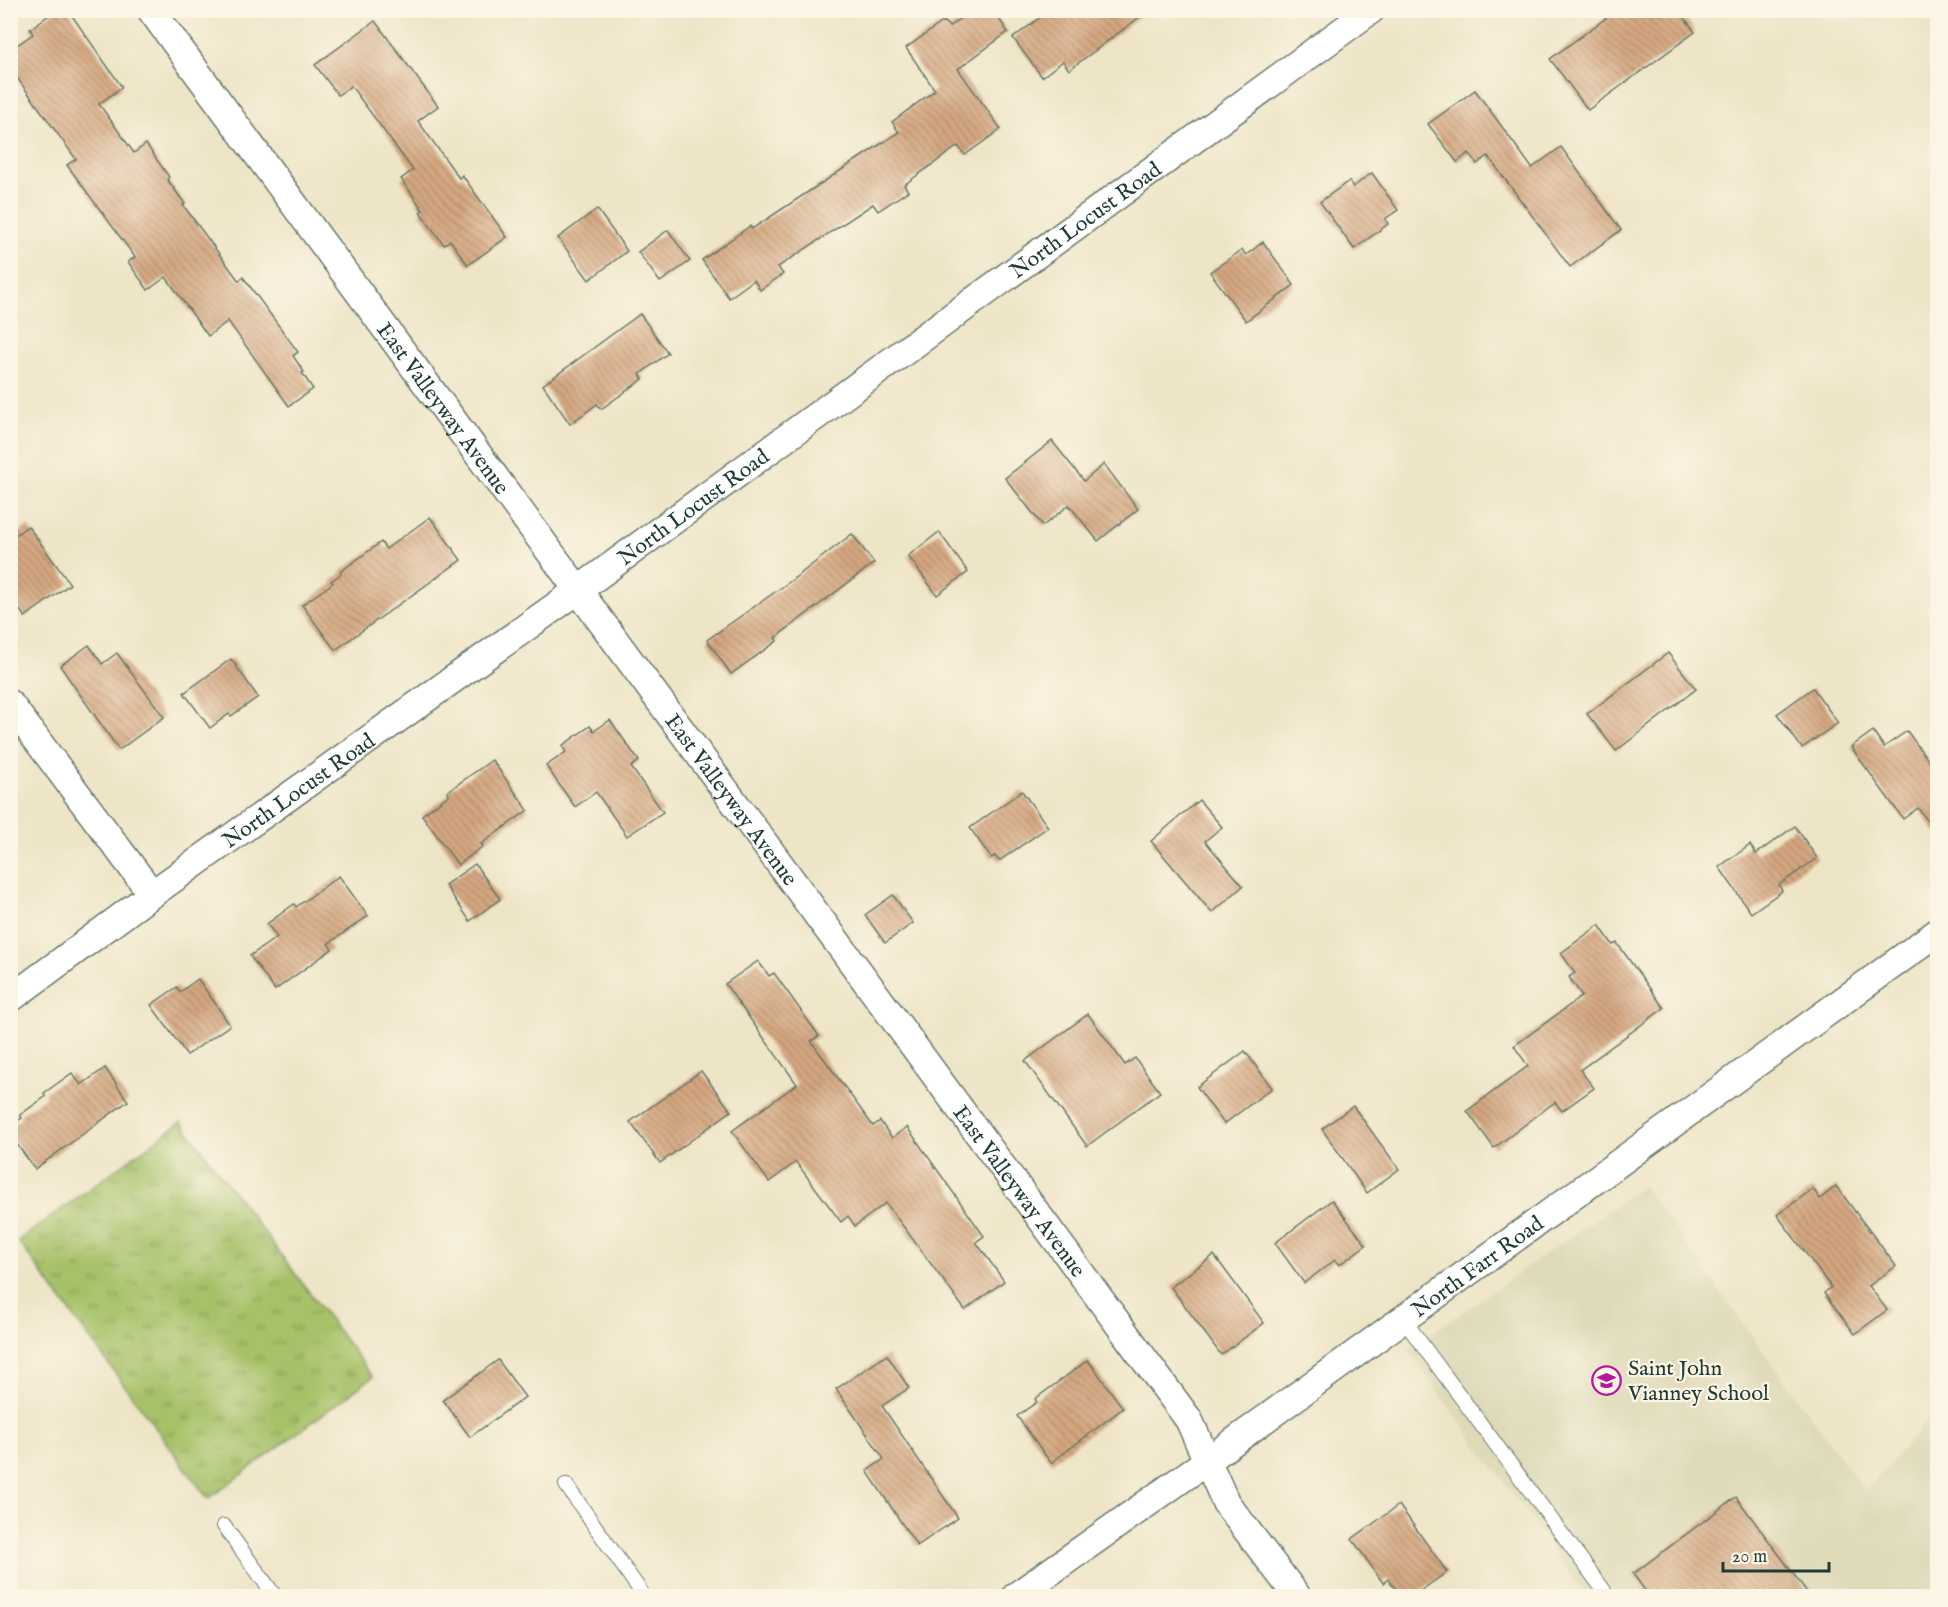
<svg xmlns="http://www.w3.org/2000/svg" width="1948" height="1607" viewBox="0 0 1948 1607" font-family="'IM FELL English',serif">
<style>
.built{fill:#ded9b7}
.grass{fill:url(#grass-tufts);stroke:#627f4e;stroke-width:1.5}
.building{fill:url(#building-back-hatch)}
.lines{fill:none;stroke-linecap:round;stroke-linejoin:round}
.service-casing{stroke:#677867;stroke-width:16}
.minor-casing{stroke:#677867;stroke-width:30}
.service{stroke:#fff;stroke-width:14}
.minor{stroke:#fff;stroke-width:27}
.labels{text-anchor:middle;stroke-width:4.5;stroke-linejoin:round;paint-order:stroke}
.street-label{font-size:22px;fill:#1f3d34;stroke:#fcf5e5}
.poi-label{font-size:22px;fill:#1f3d34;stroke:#fcf5e5;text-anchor:start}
</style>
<defs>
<pattern id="grass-tufts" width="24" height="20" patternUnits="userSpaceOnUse" patternTransform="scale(1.5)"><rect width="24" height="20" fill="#a6c168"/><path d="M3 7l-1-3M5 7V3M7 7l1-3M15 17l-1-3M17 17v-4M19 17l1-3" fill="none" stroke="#879e56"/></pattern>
<pattern id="building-back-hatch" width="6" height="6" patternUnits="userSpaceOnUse" patternTransform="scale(1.5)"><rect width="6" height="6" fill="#d5a780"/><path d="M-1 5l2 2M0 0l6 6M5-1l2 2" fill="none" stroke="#ac896a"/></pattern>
</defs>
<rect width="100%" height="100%" fill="#fcf5e5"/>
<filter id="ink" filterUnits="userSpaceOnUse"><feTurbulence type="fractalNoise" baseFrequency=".0167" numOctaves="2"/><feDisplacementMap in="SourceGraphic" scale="12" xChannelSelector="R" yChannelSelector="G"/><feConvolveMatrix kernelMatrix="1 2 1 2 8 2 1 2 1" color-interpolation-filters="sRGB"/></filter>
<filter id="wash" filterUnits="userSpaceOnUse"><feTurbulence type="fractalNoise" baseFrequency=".008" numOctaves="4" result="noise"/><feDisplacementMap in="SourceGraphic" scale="24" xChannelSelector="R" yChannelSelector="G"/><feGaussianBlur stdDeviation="1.35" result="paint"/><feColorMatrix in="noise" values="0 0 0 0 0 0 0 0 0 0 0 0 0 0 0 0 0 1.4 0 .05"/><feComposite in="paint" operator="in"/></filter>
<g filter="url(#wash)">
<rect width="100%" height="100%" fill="#eee5c7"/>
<path class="built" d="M 1643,1186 L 1865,1491 L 1937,1410 L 1937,1596 L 1586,1596 L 1408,1350 Z"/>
<path class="grass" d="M 181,1122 L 373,1377 L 208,1499 L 18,1241 Z"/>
<g id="blocks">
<g class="building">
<path d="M 56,10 L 68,10 L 122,87 L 99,104 L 134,153 L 146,144 L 169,177 L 167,179 L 185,204 L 183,205 L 239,281 L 243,277 L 298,352 L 293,356 L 304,372 L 302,373 L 313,389 L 289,406 L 228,321 L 208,336 L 166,277 L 148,290 L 128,262 L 135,257 L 67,165 L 76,159 L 10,68 L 10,50 L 33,34 L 30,29 Z"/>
<path d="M 971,10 L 993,10 L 1008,32 L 958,69 L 1001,129 L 965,155 L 958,146 L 904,185 L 908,191 L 878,211 L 873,204 L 778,267 L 783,274 L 760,290 L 754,280 L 729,298 L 702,260 L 750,226 L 752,229 L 899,132 L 892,122 L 935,90 L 906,48 L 944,21 L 949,27 Z"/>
<path d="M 1050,10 L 1149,10 L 1069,70 L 1063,61 L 1042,77 L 1013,38 Z"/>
<path d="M 1617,10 L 1679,10 L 1695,32 L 1588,110 L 1550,59 Z"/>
<path d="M 375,21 L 438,106 L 418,121 L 459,178 L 462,175 L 507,237 L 468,265 L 450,240 L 444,245 L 420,212 L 423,210 L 401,179 L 413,170 L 351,86 L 338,95 L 315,65 Z"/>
<path d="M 1475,90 L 1532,168 L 1561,147 L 1621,230 L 1570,267 L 1488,156 L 1477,164 L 1469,153 L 1457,162 L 1428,124 Z"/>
<path d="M 1372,173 L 1398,210 L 1385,219 L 1388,224 L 1354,249 L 1320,202 L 1349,181 L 1353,187 Z"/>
<path d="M 597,209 L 627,251 L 589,280 L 558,238 Z"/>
<path d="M 668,230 L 690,261 L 660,282 L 638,252 Z"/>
<path d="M 1263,242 L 1294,285 L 1246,321 L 1210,272 L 1242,250 L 1246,255 Z"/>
<path d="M 640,314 L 668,353 L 640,374 L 643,379 L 601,409 L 597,404 L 570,424 L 543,385 Z"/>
<path d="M 1052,441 L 1084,481 L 1104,464 L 1138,509 L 1098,541 L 1069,505 L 1043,526 L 1005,478 Z"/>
<path d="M 430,517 L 461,560 L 335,650 L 302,605 L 333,583 L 331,581 L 341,574 L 340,572 L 381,542 L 386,549 Z"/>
<path d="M 28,526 L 70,584 L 25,617 L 10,597 L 10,539 Z"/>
<path d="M 939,532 L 968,572 L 937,595 L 908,556 Z"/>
<path d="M 852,534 L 874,563 L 775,638 L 777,641 L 731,674 L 707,640 L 792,580 Z"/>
<path d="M 89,645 L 102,664 L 117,653 L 164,717 L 119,750 L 60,666 Z"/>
<path d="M 1668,653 L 1696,689 L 1616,751 L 1587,714 Z"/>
<path d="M 231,659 L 258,697 L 231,716 L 229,714 L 210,728 L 184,693 Z"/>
<path d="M 1813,688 L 1838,723 L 1802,748 L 1777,714 Z"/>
<path d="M 610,720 L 639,761 L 631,767 L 663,812 L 627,836 L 596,792 L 575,807 L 546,766 L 566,752 L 562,746 L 590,726 L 594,731 Z"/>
<path d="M 1873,731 L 1884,747 L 1907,731 L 1938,774 L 1938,835 L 1918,808 L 1903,819 L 1851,747 Z"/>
<path d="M 492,760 L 528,810 L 481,844 L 483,846 L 458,865 L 422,815 L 449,795 L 447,792 Z"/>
<path d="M 1022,791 L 1048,827 L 999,861 L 995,856 L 991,858 L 970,828 Z"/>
<path d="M 1199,800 L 1222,827 L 1205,841 L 1243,886 L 1212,913 L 1151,841 Z"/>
<path d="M 1795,826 L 1817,858 L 1779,885 L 1782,891 L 1751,913 L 1719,867 L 1750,845 L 1756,854 Z"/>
<path d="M 475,864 L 500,899 L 470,921 L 445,885 Z"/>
<path d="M 339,876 L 368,916 L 328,944 L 332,949 L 275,990 L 250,956 L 277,937 L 267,924 L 294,904 L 296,907 Z"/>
<path d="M 893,895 L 913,923 L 885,943 L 865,915 Z"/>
<path d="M 1599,925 L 1613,945 L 1617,943 L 1664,1008 L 1580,1070 L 1594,1088 L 1562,1111 L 1555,1102 L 1494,1148 L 1467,1111 L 1528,1066 L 1514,1046 L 1582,996 L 1569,977 L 1575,973 L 1561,953 Z"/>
<path d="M 758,961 L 769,976 L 774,973 L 819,1036 L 811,1041 L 873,1126 L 880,1121 L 892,1138 L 907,1127 L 984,1236 L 976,1242 L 1004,1281 L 965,1310 L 886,1203 L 855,1226 L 848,1216 L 841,1222 L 796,1162 L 769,1182 L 732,1131 L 797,1084 L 725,984 Z"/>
<path d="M 198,979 L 230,1025 L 187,1055 L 151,1005 L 177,987 L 180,992 Z"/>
<path d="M 1088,1014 L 1125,1065 L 1135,1058 L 1160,1092 L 1087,1146 L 1025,1061 Z"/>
<path d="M 1245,1051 L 1272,1088 L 1224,1124 L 1197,1087 Z"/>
<path d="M 105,1068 L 128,1101 L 35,1169 L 10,1135 L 10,1126 L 22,1118 L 20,1115 L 45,1097 L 44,1093 L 72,1073 L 81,1085 Z"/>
<path d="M 701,1071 L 731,1111 L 660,1163 L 630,1122 Z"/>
<path d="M 1353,1106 L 1399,1169 L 1367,1193 L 1322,1129 Z"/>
<path d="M 1836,1186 L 1896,1266 L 1869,1286 L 1887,1310 L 1855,1334 L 1824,1293 L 1831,1287 L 1777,1215 L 1813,1189 L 1820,1199 Z"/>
<path d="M 1332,1200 L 1366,1245 L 1339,1265 L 1335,1260 L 1304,1283 L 1275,1243 Z"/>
<path d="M 1214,1255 L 1264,1323 L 1221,1355 L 1171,1287 Z"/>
<path d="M 887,1355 L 909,1388 L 882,1406 L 958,1518 L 917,1546 L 867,1471 L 884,1459 L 836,1389 Z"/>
<path d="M 498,1360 L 525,1397 L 470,1437 L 443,1400 Z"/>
<path d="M 1088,1360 L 1123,1408 L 1051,1463 L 1017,1416 L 1037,1402 L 1035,1399 Z"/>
<path d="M 1736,1497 L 1810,1596 L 1649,1596 L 1633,1574 Z"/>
<path d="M 1399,1505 L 1447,1572 L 1413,1596 L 1401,1596 L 1388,1579 L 1383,1583 L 1352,1539 Z"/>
</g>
</g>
</g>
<g filter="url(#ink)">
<use href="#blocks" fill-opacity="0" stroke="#677867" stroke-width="1.5"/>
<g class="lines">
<defs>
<g id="service">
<path d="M 1403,1319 L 1608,1596"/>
<path d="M 566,1485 L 644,1596"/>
<path d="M 224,1526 L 275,1596"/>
</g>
<g id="minor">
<path id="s1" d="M 151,10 L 1189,1420 L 1226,1503 L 1297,1596"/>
<path d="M 10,704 L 152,894"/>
<path id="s2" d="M 10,999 L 152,894 L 577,591 L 1371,10"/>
<path id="s3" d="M 1016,1596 L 1207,1461 L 1938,932"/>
</g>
</defs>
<use href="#service" class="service-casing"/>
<use href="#minor" class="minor-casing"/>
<use href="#service" class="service"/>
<use href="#minor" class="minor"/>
</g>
</g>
<defs>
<symbol id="school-ring" viewBox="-11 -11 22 22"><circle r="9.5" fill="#fcf5e5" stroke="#b5179e" stroke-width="1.5"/><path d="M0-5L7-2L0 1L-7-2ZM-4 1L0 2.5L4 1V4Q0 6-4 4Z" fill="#b5179e"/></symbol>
</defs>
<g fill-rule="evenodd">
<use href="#school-ring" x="1590" y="1364" width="33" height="33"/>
</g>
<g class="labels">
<g class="street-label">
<text dy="8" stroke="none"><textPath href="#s2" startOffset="1328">North Locust Road</textPath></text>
<text dy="8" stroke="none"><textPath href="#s1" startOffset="494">East Valleyway Avenue</textPath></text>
<text dy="8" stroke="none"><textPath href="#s2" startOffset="842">North Locust Road</textPath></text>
<text dy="8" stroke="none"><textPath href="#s2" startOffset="356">North Locust Road</textPath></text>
<text dy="8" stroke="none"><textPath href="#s1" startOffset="980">East Valleyway Avenue</textPath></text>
<text dy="8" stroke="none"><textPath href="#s1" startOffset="1466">East Valleyway Avenue</textPath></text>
<text dy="8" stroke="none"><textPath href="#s3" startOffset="567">North Farr Road</textPath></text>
</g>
<g class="poi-label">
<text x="1628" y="1375">Saint John<tspan x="1628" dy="25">Vianney School</tspan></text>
</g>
</g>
<rect width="1948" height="1607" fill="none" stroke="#fcf5e5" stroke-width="36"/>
<path d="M1723 1562v9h106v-9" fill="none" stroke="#1f3d34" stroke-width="3"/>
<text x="1732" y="1562" font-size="18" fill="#1f3d34" stroke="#fcf5e5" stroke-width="4.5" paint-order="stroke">20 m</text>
</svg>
